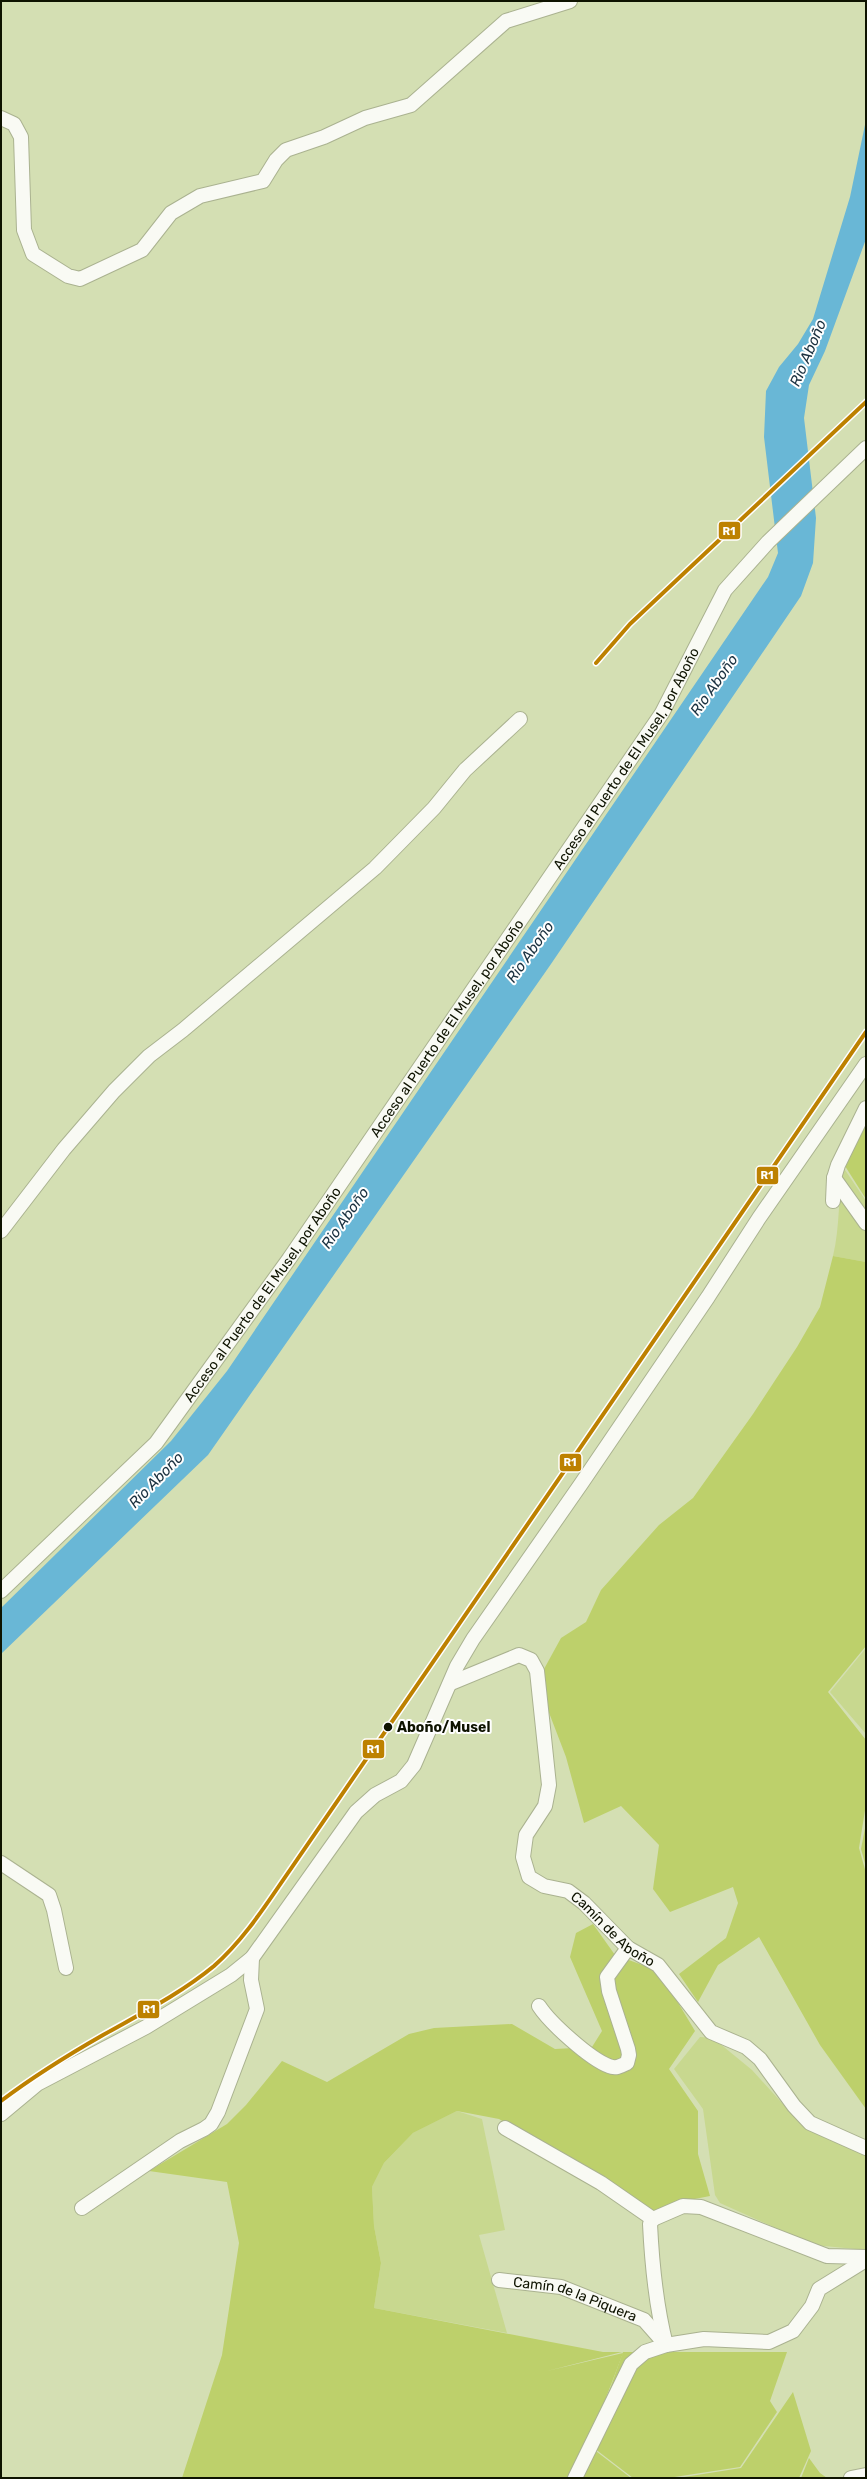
<svg xmlns="http://www.w3.org/2000/svg" width="867" height="2479" viewBox="0 0 867 2479" font-family="Rubik,sans-serif">
<style>
.green{fill:#c8d88f}
.forest{fill:#bdd06b}
.water{fill:#69b7d6}
.lines{fill:none;stroke-linecap:round;stroke-linejoin:round}
.minor-casing{stroke:#aab290;stroke-width:16}
.minor{stroke:#f9faf4;stroke-width:14}
.rail-1-casing{stroke:#fff;stroke-width:7}
.rail-1{stroke:#bd8100;stroke-width:4}
.stop-dot{fill:#0e1300;stroke:#fff;stroke-width:1.5}
.labels{text-anchor:middle;stroke-width:4;stroke-linejoin:round;paint-order:stroke}
.street-label{font-size:14px;fill:#0e1300;stroke:#fff}
.stop-label{font-size:14px;font-weight:bold;fill:#0e1300;stroke:#fff;text-anchor:start}
.water-label{font-size:15px;font-style:italic;fill:#1a3140;stroke:#fff}
.line-badge{stroke:#fff;stroke-width:1.5}
.badge-label{font-size:11px;text-anchor:middle;font-weight:bold;fill:#fff}
</style>
<rect width="100%" height="100%" fill="#d4dfb3"/>
<g class="green">
<path d="M 843,1167 L 866,1201 L 866,1262 L 833,1256 C 840,1227 838,1197 843,1167 Z"/>
<path d="M 866,1648 L 866,1734 L 830,1692 Z"/>
<path d="M 700,2037 L 713,2038 L 752,2070 L 801,2124 L 866,2152 L 866,2250 L 814,2245 L 720,2203 L 715,2195 L 703,2109 L 674,2069 Z"/>
<path d="M 457,2111 L 482,2119 L 505,2230 L 479,2235 L 507,2333 L 374,2308 L 381,2263 L 374,2226 L 372,2187 L 384,2163 L 413,2133 Z"/>
</g>
<g class="forest">
<path d="M 866,1124 L 866,1199 L 845,1166 Z"/>
<path d="M 833,1256 L 866,1262 L 866,1646 L 828,1692 L 866,1740 L 866,1804 L 859,1848 L 866,1873 L 866,2109 L 820,2045 L 759,1937 L 718,1965 L 698,2002 L 679,1974 L 726,1938 L 738,1903 L 733,1887 L 670,1912 L 653,1889 L 659,1845 L 621,1806 L 584,1823 L 566,1757 L 548,1710 L 544,1669 L 561,1638 L 586,1622 L 601,1590 L 659,1525 L 693,1498 L 753,1414 L 797,1347 L 820,1307 Z"/>
<path d="M 866,1823 L 866,1867 L 861,1849 Z"/>
<path d="M 593,1924 L 615,1955 L 659,1971 L 695,2031 L 669,2069 L 698,2111 L 698,2154 L 710,2196 L 674,2203 L 652,2213 L 615,2185 L 499,2119 L 457,2111 L 413,2133 L 384,2163 L 372,2187 L 374,2226 L 381,2263 L 374,2308 L 603,2352 L 622,2352 L 547,2371 L 623,2353 L 588,2445 L 631,2478 L 182,2478 L 222,2355 L 239,2243 L 227,2182 L 149,2171 L 227,2124 L 246,2105 L 282,2061 L 327,2082 L 409,2034 L 434,2028 L 512,2024 L 555,2049 L 592,2047 L 602,2031 L 570,1957 L 576,1933 Z"/>
<path d="M 623,2352 L 787,2352 L 770,2401 L 777,2412 L 740,2467 L 668,2478 L 633,2478 L 590,2445 Z"/>
<path d="M 793,2392 L 811,2451 L 799,2478 L 678,2478 L 741,2468 Z"/>
<path d="M 809,2458 L 820,2473 L 827,2478 L 801,2478 Z"/>
</g>
<path class="water" d="M 866,120 L 866,239 L 825,351 L 809,385 L 804,418 L 816,518 L 813,563 L 801,596 L 551,964 L 208,1455 L 1,1654 L 1,1608 L 171,1441 L 227,1371 L 768,577 L 778,553 L 764,437 L 766,391 L 779,367 L 798,344 L 813,319 L 850,197 Z"/>
<g class="lines">
<defs>
<g id="minor">
<path d="M 1,118 L 14,124 L 21,137 L 24,230 L 33,254 L 68,276 L 80,279 L 142,250 L 171,213 L 200,196 L 263,181 L 276,160 L 286,150 L 324,137 L 365,118 L 411,105 L 506,21 L 570,1"/>
<path d="M 834,1178 L 866,1223"/>
<path d="M 833,1201 L 834,1178 L 838,1165 L 866,1108"/>
<path d="M 1,1231 L 64,1149 L 114,1091 L 149,1056 L 183,1030 L 375,868 L 434,808 L 465,770 L 520,719"/>
<path id="s1" d="M 1,1591 L 156,1443 L 289,1259 L 662,713 L 725,590 L 768,542 L 866,448"/>
<path id="s2" d="M 451,1683 L 519,1655 L 531,1660 L 537,1671 L 549,1785 L 545,1806 L 526,1835 L 523,1857 L 529,1877 L 544,1886 L 568,1891 L 584,1903 L 628,1948 L 658,1965 L 711,2032 L 746,2047 L 760,2059 L 794,2106 L 810,2123 L 866,2148"/>
<path d="M 1,1863 L 49,1895 L 54,1910 L 66,1968"/>
<path d="M 539,2006 C 550,2023 590,2059 609,2066 C 616,2069 621,2066 627,2063 L 629,2055 L 628,2049 L 609,1991 L 607,1977 L 628,1948"/>
<path d="M 1,2114 L 37,2084 L 146,2027 L 231,1975 L 252,1958 L 356,1812 L 375,1795 L 401,1781 L 414,1765 L 457,1666 L 473,1639 L 581,1484 L 708,1297 L 759,1218 L 866,1064"/>
<path d="M 505,2128 L 601,2183 L 653,2219 L 683,2206 L 701,2207 L 827,2256 L 866,2257"/>
<path d="M 82,2208 L 180,2141 L 204,2129 L 211,2124 L 218,2112 L 257,2009 L 251,1980 L 252,1958"/>
<path id="s3" d="M 499,2280 L 561,2287 L 644,2320 L 666,2345 L 704,2339 L 769,2342 L 793,2331 L 812,2306 L 819,2289 L 866,2260"/>
<path d="M 575,2478 L 631,2364 L 645,2352 L 666,2345 C 656,2306 652,2265 650,2224 L 653,2219"/>
<path d="M 851,2478 L 866,2475"/>
</g>
</defs>
<use href="#minor" class="minor-casing"/>
<use href="#minor" class="minor"/>
<defs>
<g id="rail-1">
<path d="M 596,663 L 630,624 L 866,402"/>
<path d="M 1,2101 C 34,2076 68,2055 103,2035 C 142,2013 180,1994 214,1966 C 240,1943 260,1914 279,1886 L 866,1032"/>
</g>
</defs>
<use href="#rail-1" class="rail-1-casing"/>
<use href="#rail-1" class="rail-1"/>
</g>
<circle class="stop-dot" cx="388" cy="1727" r="5"/>
<g class="labels">
<g class="street-label">
<text dy="5" stroke="none"><textPath href="#s1" startOffset="1045">Acceso al Puerto de El Musel, por Aboño</textPath></text>
<text dy="5" stroke="none"><textPath href="#s1" startOffset="721">Acceso al Puerto de El Musel, por Aboño</textPath></text>
<text dy="5" stroke="none"><textPath href="#s1" startOffset="397">Acceso al Puerto de El Musel, por Aboño</textPath></text>
<text dy="5" stroke="none"><textPath href="#s2" startOffset="414">Camín de Aboño</textPath></text>
<text dy="5" stroke="none"><textPath href="#s3" startOffset="79">Camín de la Piquera</textPath></text>
</g>
<g class="stop-label">
<text x="397" y="1732">Aboño/Musel</text>
</g>
<g class="water-label">
<text transform="translate(808 353) rotate(-67)" y="5">Rio Aboño</text>
<text transform="translate(714 685) rotate(-55)" y="5">Rio Aboño</text>
<text transform="translate(530 952) rotate(-55)" y="5">Rio Aboño</text>
<text transform="translate(345 1218) rotate(-55)" y="5">Rio Aboño</text>
<text transform="translate(156 1480) rotate(-46)" y="5">Rio Aboño</text>
</g>
</g>
<g class="line-badge">
<rect x="718" y="521" width="23" height="19" rx="4" fill="#bd8100"/>
<rect x="756" y="1166" width="23" height="19" rx="4" fill="#bd8100"/>
<rect x="559" y="1453" width="23" height="19" rx="4" fill="#bd8100"/>
<rect x="362" y="1739" width="23" height="20" rx="4" fill="#bd8100"/>
<rect x="137" y="2000" width="23" height="19" rx="4" fill="#bd8100"/>
</g>
<g class="badge-label">
<text x="729" y="535">R1</text>
<text x="767" y="1179">R1</text>
<text x="570" y="1466">R1</text>
<text x="373" y="1753">R1</text>
<text x="149" y="2013">R1</text>
</g>
<rect width="867" height="2479" fill="none" stroke="#0e1300" stroke-width="4"/>
</svg>
